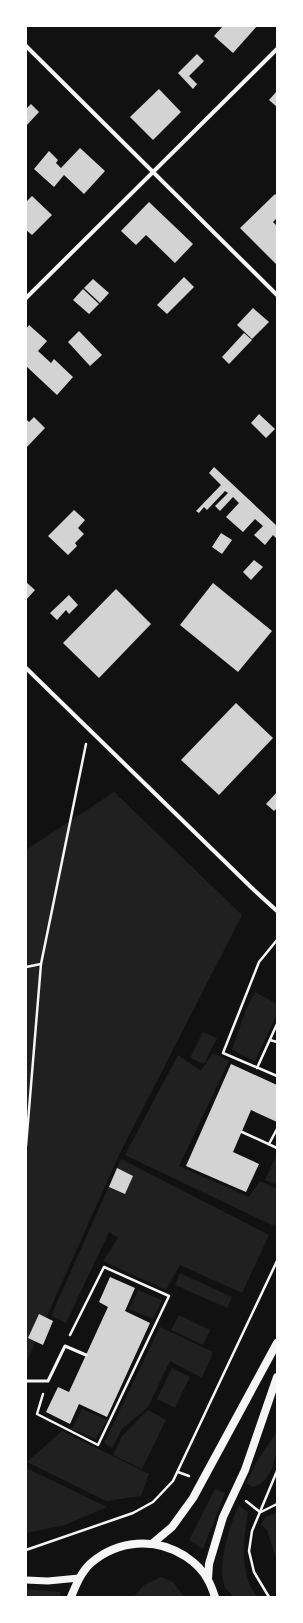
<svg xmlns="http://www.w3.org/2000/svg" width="303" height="1623" viewBox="0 0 303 1623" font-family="Karla,sans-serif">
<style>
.green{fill:#202020}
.building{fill:#d3d3d3}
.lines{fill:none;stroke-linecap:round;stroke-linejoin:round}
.path{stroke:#f5f5f5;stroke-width:2.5}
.service{stroke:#f5f5f5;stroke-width:3}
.minor{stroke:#f5f5f5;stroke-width:4}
.tertiary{stroke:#f5f5f5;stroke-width:7}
.secondary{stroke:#f5f5f5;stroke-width:8}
</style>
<rect width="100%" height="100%" fill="#111"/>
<g class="green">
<path d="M 114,792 L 242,915 L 119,1155 L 26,1363 L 26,850 Z"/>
<path d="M 255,992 L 277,1004 L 277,1014 L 255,1061 L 232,1050 L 245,1012 Z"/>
<path d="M 203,1032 L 217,1038 L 204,1064 L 190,1058 Z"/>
<path d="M 213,1053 L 229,1061 L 179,1166 L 249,1197 L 260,1181 L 277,1189 L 277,1219 L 274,1226 L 125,1155 L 178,1055 L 201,1071 Z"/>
<path d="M 277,1154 L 277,1185 L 265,1180 Z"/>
<path d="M 121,1159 L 269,1235 L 242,1293 L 180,1265 L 166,1290 L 103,1261 L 118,1238 L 109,1232 L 66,1323 L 51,1316 Z"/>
<path d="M 180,1273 L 232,1297 L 227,1308 L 175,1285 Z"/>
<path d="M 138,1290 L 162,1300 L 153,1319 L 129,1309 Z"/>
<path d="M 179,1315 L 210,1330 L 203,1345 L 171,1330 Z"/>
<path d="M 160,1327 L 213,1352 L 202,1378 L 170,1361 L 148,1407 L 122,1429 L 112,1448 L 104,1443 Z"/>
<path d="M 172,1368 L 190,1377 L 175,1408 L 157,1399 Z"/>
<path d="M 82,1409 L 107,1420 L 96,1439 L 72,1429 Z"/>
<path d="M 148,1410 L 166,1420 L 142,1469 L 113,1455 L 122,1436 Z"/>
<path d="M 62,1431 L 149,1474 L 141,1496 L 106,1501 L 27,1462 Z"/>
<path d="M 277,1431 C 277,1451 275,1481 253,1487 L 246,1483 L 256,1463 Z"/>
<path d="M 26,1468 L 107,1507 L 65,1525 L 26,1533 Z"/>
<path d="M 215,1489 L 225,1493 L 203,1549 L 189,1540 Z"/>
<path d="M 239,1505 L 248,1513 C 243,1541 239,1573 257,1597 L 233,1597 C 231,1594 227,1590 225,1587 C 216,1565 230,1525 239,1505 Z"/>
<path d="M 277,1512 L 277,1561 L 267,1530 L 261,1524 L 266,1517 Z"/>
<path d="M 161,1577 L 173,1582 L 184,1597 L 133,1597 L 144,1585 Z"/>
<path d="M 26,1589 L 61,1592 L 60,1597 L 26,1597 Z"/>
</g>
<g class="building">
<path d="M 223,26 L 257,26 L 233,53 L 214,36 Z"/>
<path d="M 197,54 L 204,61 L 189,76 L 197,84 L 193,89 L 178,73 Z"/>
<path d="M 159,89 L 181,112 L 153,140 L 130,117 Z"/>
<path d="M 277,91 L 277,107 L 269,100 Z"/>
<path d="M 31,104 L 39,112 L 26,126 L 26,109 Z"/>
<path d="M 80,148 L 105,171 L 84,194 L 64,175 L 54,187 L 34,169 L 49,151 L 58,160 L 56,163 L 61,168 Z"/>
<path d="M 275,194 L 277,196 L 277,218 L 273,222 L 277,226 L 277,265 L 240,228 Z"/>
<path d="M 32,196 L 52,215 L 32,235 L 26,230 L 26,202 Z"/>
<path d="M 149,202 L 193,244 L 175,263 L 146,235 L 136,245 L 121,231 Z"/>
<path d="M 184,277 L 194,287 L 167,314 L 157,305 Z"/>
<path d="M 93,279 L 109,293 L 100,303 L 84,288 Z"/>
<path d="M 83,289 L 99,304 L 89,314 L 73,300 Z"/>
<path d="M 253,308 L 269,322 L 252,339 L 237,325 Z"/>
<path d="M 29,325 L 47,341 L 38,351 L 51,363 L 54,359 L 73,377 L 57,395 L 26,366 L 26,329 Z"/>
<path d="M 79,331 L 102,355 L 90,366 L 68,342 Z"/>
<path d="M 244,333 L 252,340 L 229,364 L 222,357 Z"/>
<path d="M 259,414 L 275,429 L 266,438 L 251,423 Z"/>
<path d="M 34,417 L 45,428 L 26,448 L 26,419 L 29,422 Z"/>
<path d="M 214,467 L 277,526 L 277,539 L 273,535 L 265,545 L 254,535 L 263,526 L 255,519 L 243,532 L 226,517 L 239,503 L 233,497 L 220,511 L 215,506 L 228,493 L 225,491 L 207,510 L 204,507 L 199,513 L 196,511 L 221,485 L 209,473 Z"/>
<path d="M 74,510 L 85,520 L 78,528 L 84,534 L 75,543 L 77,546 L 68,555 L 48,536 Z"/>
<path d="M 221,533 L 232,540 L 222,554 L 212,547 Z"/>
<path d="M 254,560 L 263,567 L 251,580 L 243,572 Z"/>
<path d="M 26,582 L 35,590 L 26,600 Z"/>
<path d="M 213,583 L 272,631 L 238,672 L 180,625 Z"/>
<path d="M 116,589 L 151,624 L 99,678 L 63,643 Z"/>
<path d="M 69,595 L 78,605 L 69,614 L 66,610 L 57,620 L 50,613 Z"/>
<path d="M 236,703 L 273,738 L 219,795 L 181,760 Z"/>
<path d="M 277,792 L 277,808 L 274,811 L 266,804 Z"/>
<path d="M 231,1064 L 277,1085 L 277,1122 L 251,1110 L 233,1152 L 259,1164 L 246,1192 L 186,1166 Z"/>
<path d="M 117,1168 L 133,1176 L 125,1194 L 109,1187 Z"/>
<path d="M 110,1277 L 135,1288 L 125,1311 L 150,1323 L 107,1417 L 79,1404 L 70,1424 L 46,1412 L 58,1387 L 69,1392 L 108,1307 L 99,1302 Z"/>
<path d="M 39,1314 L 53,1321 L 43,1345 L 28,1338 Z"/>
</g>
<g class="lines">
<g class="path">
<path d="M 277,940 L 259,962 L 223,1053 L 277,1076"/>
<path d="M 26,967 L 41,964 L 86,744"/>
<path d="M 270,1040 L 277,1042"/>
<path d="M 257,1068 L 277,1024"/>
<path d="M 242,1132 L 277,1148"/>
<path d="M 269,1144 L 277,1129"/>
<path d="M 26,1146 L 41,964"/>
<path d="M 43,1394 L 37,1414 L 98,1445 L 169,1296 L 104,1267 L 70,1335"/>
<path d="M 178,1472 L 189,1476"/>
<path d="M 246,1501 L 260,1512"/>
<path d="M 261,1512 L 277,1504"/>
<path d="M 26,1550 L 133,1513 L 153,1502 L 173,1481 L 277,1261"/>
<path d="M 269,1597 L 254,1572 L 249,1551 L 252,1531 L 277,1471"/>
</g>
<path class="service" d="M 26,1381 L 48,1381 L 65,1346 L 86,1355"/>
<g class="minor">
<path d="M 26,46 L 277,295"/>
<path d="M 26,298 L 277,49"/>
<path d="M 26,668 L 254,890 L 277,911"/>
</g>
<path class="tertiary" d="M 26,1580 L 48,1581 L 79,1578"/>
<g class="secondary">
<path d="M 153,1543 L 172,1527 L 193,1498 L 277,1343"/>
<path d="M 208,1579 L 209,1564 L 223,1517 L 245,1470 L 277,1377"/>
<path d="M 71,1597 C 76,1585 81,1572 91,1563 C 118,1540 155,1537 185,1556 C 194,1562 203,1570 208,1580 C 211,1585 213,1591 215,1597"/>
</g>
</g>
<rect width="303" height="1623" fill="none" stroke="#ffffff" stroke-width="54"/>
</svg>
